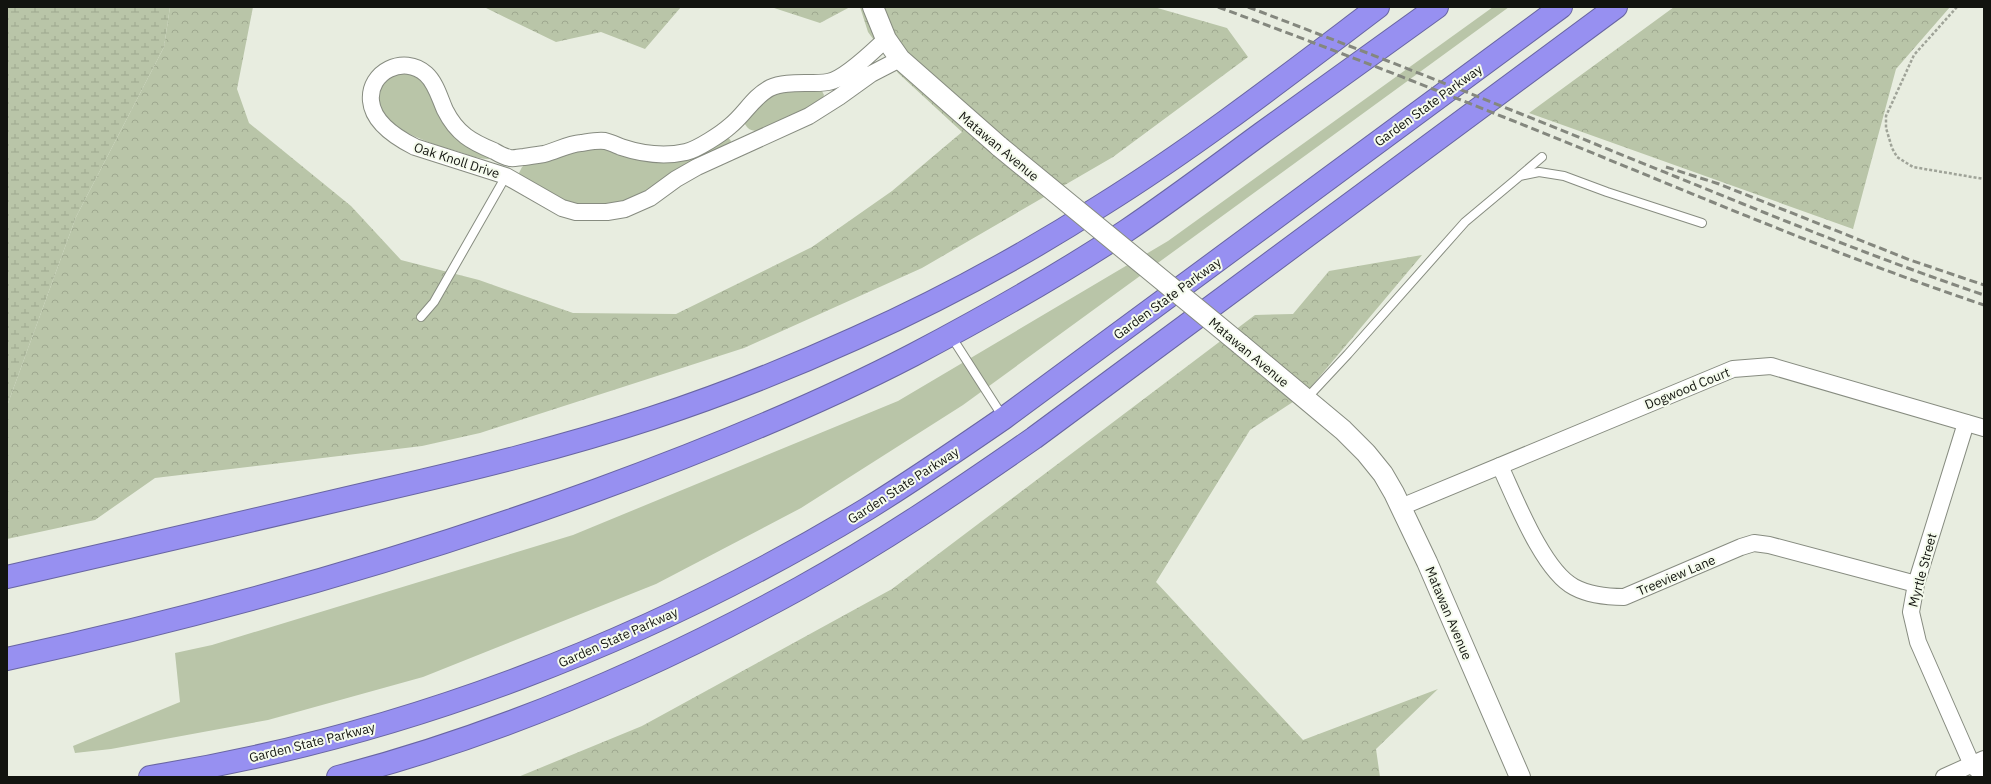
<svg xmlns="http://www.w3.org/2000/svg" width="1991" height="784" viewBox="0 0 1991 784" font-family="'IBM Plex Sans',sans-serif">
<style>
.green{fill:#b9c5a8}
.forest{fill:url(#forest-crowns)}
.wetland{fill:url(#wetland-marsh)}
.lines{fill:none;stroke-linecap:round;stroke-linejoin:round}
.service-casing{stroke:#878c80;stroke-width:10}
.minor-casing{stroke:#878c80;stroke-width:18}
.tertiary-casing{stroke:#878c80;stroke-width:22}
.motorway-casing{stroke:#6865a2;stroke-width:24}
.path{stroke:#9fa398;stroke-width:2.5;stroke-dasharray:3 2;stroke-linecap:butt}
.service{stroke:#fff;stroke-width:8}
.minor{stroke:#fff;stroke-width:16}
.tertiary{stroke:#fff;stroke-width:20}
.motorway{stroke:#9790f1;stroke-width:22}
.rail{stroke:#84877e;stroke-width:3;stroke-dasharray:8 4;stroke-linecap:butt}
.tertiary-bridge-casing{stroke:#878c80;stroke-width:22;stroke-linecap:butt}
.tertiary-bridge{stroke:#fff;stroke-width:20}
.labels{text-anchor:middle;stroke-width:4;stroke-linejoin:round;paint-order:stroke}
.street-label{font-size:13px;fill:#12140f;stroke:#f5fbed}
</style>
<defs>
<pattern id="forest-crowns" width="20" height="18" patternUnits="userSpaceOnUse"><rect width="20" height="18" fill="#b9c5a8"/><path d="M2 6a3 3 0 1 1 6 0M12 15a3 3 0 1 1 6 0" fill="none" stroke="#9ea88f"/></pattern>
<pattern id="wetland-marsh" width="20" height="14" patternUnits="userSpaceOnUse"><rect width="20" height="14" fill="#b9c5a8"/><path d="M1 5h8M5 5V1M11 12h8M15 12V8" fill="none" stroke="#9ea88f"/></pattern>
</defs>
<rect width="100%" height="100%" fill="#e8ede0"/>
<g class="green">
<path d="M 1493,7 L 1509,7 L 963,405 L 801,508 L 656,584 L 423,677 L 268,720 L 111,749 L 75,753 L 73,746 L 180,702 L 175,653 L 212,645 L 573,535 L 898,401 L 1168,241 Z"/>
<path d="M 409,70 L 424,83 L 478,152 L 489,157 L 489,159 C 476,159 465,153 453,150 C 429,143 364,123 378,87 C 379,84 383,80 385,77 Z"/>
<path d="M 816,89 L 822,91 L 824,95 L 821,102 L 758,131 C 751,131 747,129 744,122 L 772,93 Z"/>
<path d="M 727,136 L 731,141 L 729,145 L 640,196 L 610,206 L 578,205 L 564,200 L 520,176 L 519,173 L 522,167 L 526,164 L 586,147 L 608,149 L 640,160 Z"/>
</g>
<g class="forest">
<path d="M 170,7 L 253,7 L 237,89 L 249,123 L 351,206 L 401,260 L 479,280 L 573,313 L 676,314 L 812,247 L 892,191 L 962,132 L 898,73 L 868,32 L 860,7 L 1154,7 L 1227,28 L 1248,57 L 1113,157 L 922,268 L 744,348 L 480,433 L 422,446 L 155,478 L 95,520 L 7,539 L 7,406 L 76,217 L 164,47 Z"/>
<path d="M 484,7 L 681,7 L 645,49 L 601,32 L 556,42 Z"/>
<path d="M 771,7 L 850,7 L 820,23 Z"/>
<path d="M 1674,7 L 1950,7 L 1896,69 L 1853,229 L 1529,113 Z"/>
<path d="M 1422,255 L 1305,394 L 1250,430 L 1156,582 L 1303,740 L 1438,689 L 1376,749 L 1380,777 L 518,777 L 642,726 L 892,589 L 1255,315 L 1293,314 L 1329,271 Z"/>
</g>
<path class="wetland" d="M 7,7 L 170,7 L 164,47 L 76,217 L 7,406 Z"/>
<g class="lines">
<defs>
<g id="service">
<path d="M 1521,175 L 1542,157"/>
<path d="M 421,317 L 434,302 L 506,176"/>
<path d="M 951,336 L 1003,417"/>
<path d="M 1306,399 L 1348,354 L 1465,222 L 1520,176 L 1539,172 L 1564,176 L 1607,192 L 1702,223"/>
</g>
<g id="minor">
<path d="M 886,39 C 873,51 845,79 828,82 C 810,85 787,80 770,88 C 753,97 745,114 730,126 C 721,134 698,149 686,152 C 664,157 642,154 621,147 C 616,145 610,142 605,141 C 597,140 588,142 581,143 C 568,144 556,151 544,154 C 537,155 530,156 524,157 C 519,157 514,159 510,158 C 505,157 499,154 494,151 C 472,142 457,134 445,110 C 440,99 436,83 426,74 C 404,54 368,72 371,101 C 373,123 397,138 415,147 L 506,176 L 562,208 L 576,212 L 607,212 L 625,209 L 650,198 L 676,179 L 697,167 L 809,116 L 839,97 L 871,74 L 900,59"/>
<path d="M 1966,423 L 1916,584 L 1911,612 L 1918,642 L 1972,765 L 1984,776"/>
<path d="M 1500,466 C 1515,498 1543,571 1574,587 C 1589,595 1608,597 1624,597 L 1741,547 L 1754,543 L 1769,545 L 1916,584"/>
<path d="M 1401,507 L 1733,369 L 1771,366 L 1984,428"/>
<path d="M 1944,777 L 1984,759"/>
</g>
<g id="tertiary">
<path d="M 873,7 L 886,39 L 900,59 L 1000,147"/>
<path d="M 1240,344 L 1343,430 L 1366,453 L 1383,474 L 1394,493 L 1427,562 L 1520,777"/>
</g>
<g id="motorway">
<path d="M 7,577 C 132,548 257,520 382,490 C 473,469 564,447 652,418 C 722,395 790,368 856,338 C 941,300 1024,255 1102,205 C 1198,145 1288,75 1378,7"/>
<path d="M 7,659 C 207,615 405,560 597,490 C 704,451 811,408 913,355 C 985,317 1058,276 1126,231 C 1172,200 1217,166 1262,133 C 1320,91 1379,49 1437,7"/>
<path d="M 150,777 C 404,736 647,642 867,509 C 914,480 959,449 1004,418 L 1561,7"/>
<path d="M 338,777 C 499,735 655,668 800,588 C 881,543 958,491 1034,438 L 1616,7"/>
</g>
</defs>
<use href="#service" class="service-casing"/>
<use href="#minor" class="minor-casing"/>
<use href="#tertiary" class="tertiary-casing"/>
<use href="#motorway" class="motorway-casing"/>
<path class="path" d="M 1957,7 L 1914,55 L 1886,116 L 1886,128 L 1892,148 L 1897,157 L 1913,167 L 1984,179"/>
<use href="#service" class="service"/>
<use href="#minor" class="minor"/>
<use href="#tertiary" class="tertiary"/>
<use href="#motorway" class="motorway"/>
<g class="rail">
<path d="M 1218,7 C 1321,45 1424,85 1526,126 C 1678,187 1829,253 1984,305"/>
<path d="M 1248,7 C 1369,53 1490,101 1610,150 C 1734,200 1857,252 1984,295"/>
<path d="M 1666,167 L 1719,184 L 1910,260 L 1984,285"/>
</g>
<defs>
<path id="tertiary-bridge" d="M 1000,147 L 1240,344"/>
</defs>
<use href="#tertiary-bridge" class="tertiary-bridge-casing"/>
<use href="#tertiary-bridge" class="tertiary-bridge"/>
</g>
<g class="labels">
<g class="street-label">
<text transform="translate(1428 105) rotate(-36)" y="5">Garden State Parkway</text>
<text transform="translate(999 146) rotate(40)" y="5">Matawan Avenue</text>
<text transform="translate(457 160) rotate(18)" y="5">Oak Knoll Drive</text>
<text transform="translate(1167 298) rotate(-36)" y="5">Garden State Parkway</text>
<text transform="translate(1249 352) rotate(40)" y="5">Matawan Avenue</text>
<text transform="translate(1687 388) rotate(-22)" y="5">Dogwood Court</text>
<text transform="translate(903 485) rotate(-33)" y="5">Garden State Parkway</text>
<text transform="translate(1922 570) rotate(-75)" y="5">Myrtle Street</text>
<text transform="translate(1676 575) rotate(-23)" y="5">Treeview Lane</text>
<text transform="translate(1449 613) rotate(67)" y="5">Matawan Avenue</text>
<text transform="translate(618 637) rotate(-24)" y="5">Garden State Parkway</text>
<text transform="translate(312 742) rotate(-14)" y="5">Garden State Parkway</text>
</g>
</g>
<rect width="1991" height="784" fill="none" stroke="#12140f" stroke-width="16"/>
</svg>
